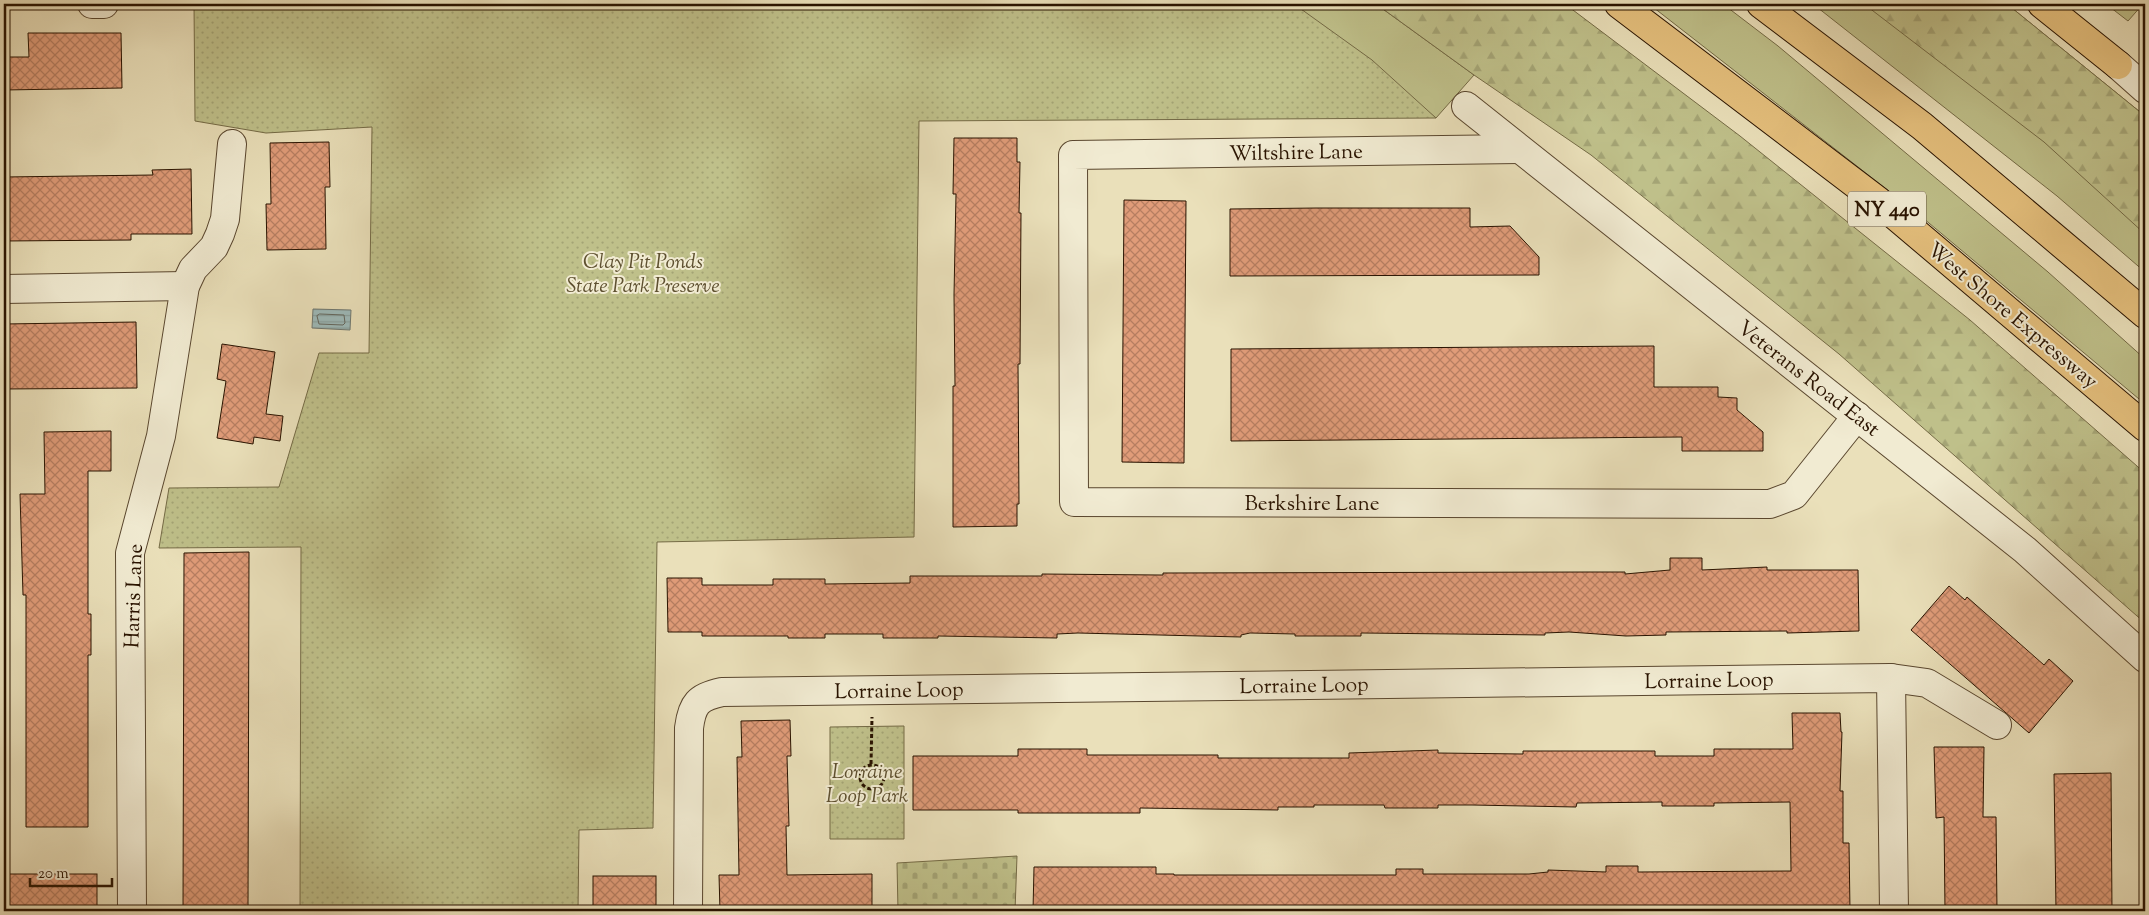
<svg xmlns="http://www.w3.org/2000/svg" width="2149" height="915" viewBox="0 0 2149 915" font-family="'Sorts Mill Goudy',serif">
<style>
.grass{fill:#bfc08a;stroke:#746a45}
.forest{fill:url(#forest-firs);stroke:#746a45}
.cemetery{fill:url(#cemetery-stones);stroke:#746a45}
.park{fill:url(#park-dots);stroke:#746a45}
.water{fill:url(#water-rules);stroke:#6f7770}
.lines{fill:none;stroke-linecap:round;stroke-linejoin:round}
.shore{stroke:#63665d;stroke-width:1}
.building{fill:url(#building-cross-hatch);stroke:#291300}
.minor-casing{stroke:#59462e;stroke-width:30}
.highway-casing{stroke:#291300;stroke-width:30}
.path{stroke:#291300;stroke-width:3;stroke-dasharray:4 2.5;stroke-linecap:butt}
.minor{stroke:#f1ebd2;stroke-width:28}
.highway{stroke:#e5c07d;stroke-width:28}
.labels{text-anchor:middle;stroke-width:4;stroke-linejoin:round;paint-order:stroke}
.shield{fill:#f1ebd2;stroke:#65543f;stroke-width:1}
.shield-label{font-size:20px;font-weight:bold;fill:#291300}
.street-label{font-size:21px;fill:#291300;stroke:#f1ebd2}
.park-label{font-size:21px;font-style:italic;fill:#5e5030;stroke:#f1ebd2}
</style>
<defs>
<pattern id="forest-firs" width="22" height="20" patternUnits="userSpaceOnUse" patternTransform="scale(1.25)"><rect width="22" height="20" fill="#bfc08a"/><path d="M5 1l3.5 6h-7zM16 11l3.5 6h-7z" fill="#a4a475"/></pattern>
<pattern id="cemetery-stones" width="16" height="16" patternUnits="userSpaceOnUse" patternTransform="scale(1.25)"><rect width="16" height="16" fill="#bfc08a"/><path d="M2 7V4a2 2 0 0 1 4 0v3zM10 15v-3a2 2 0 0 1 4 0v3z" fill="#a4a475"/></pattern>
<pattern id="park-dots" width="8" height="8" patternUnits="userSpaceOnUse" patternTransform="scale(1.25)"><rect width="8" height="8" fill="#bfc08a"/><path d="M2 2h.1M6 6h.1" fill="none" stroke="#a4a475" stroke-width="1.8" stroke-linecap="round"/></pattern>
<pattern id="water-rules" width="6" height="5" patternUnits="userSpaceOnUse" patternTransform="scale(1.25)"><rect width="6" height="5" fill="#9dbaba"/><path d="M0 2.5h6" fill="none" stroke="#879f9e"/></pattern>
<pattern id="building-cross-hatch" width="8" height="8" patternUnits="userSpaceOnUse" patternTransform="scale(1.25)"><rect width="8" height="8" fill="#e09c79"/><path d="M0 0l8 8M0 8l8-8" fill="none" stroke="#b67e61"/></pattern>
</defs>
<rect width="100%" height="100%" fill="#eae0ba"/>
<filter id="stains"><feTurbulence type="fractalNoise" baseFrequency=".004" numOctaves="4"/><feColorMatrix values="0 0 0 0 .2 0 0 0 0 .09 0 0 0 0 .02 0 0 0 .5 -.17"/></filter>
<radialGradient id="worn" r=".72"><stop offset=".6" stop-color="#630" stop-opacity="0"/><stop offset="1" stop-color="#630" stop-opacity=".3"/></radialGradient>
<g class="grass">
<path d="M 1292,4 L 1376,4 L 1474,75 L 1436,118 Z"/>
<path d="M 1649,4 L 1723,4 L 1778,46 L 2048,272 L 2145,359 L 2145,404 L 1917,213 Z"/>
<path d="M 1813,4 L 2007,4 L 2145,116 L 2145,272 L 2057,196 Z"/>
<path d="M 2106,4 L 2143,4 L 2128,21 Z"/>
</g>
<g class="forest">
<path d="M 1376,4 L 1565,4 L 1740,136 L 1970,320 L 2145,473 L 2145,623 L 1839,354 L 1591,155 L 1474,75 Z"/>
<path d="M 1864,4 L 2007,4 L 2145,116 L 2145,234 L 2044,142 Z"/>
</g>
<path class="cemetery" d="M 1017,856 L 1015,911 L 898,911 L 897,863 Z"/>
<g class="park">
<path d="M 194,4 L 1294,4 L 1372,60 L 1436,118 L 919,121 L 914,537 L 657,542 L 653,828 L 579,830 L 578,911 L 300,911 L 301,547 L 159,548 L 169,488 L 279,487 L 319,353 L 369,353 L 372,127 L 266,133 L 195,121 Z"/>
<path d="M 904,726 L 904,839 L 830,839 L 830,727 Z"/>
</g>
<path class="water" d="M 313,309 L 351,310 L 350,330 L 312,328 Z"/>
<g class="lines">
<path class="shore" d="M 320,314 L 344,315 L 345,323 L 343,325 L 319,324 L 317,316 Z"/>
</g>
<g class="building">
<path d="M 28,33 L 121,33 L 122,88 L 4,90 L 4,57 L 29,57 Z"/>
<path d="M 954,138 L 1017,138 L 1017,162 L 1020,162 L 1019,213 L 1021,213 L 1020,364 L 1018,364 L 1019,504 L 1017,504 L 1017,526 L 953,527 L 953,386 L 955,386 L 954,295 L 956,194 L 953,194 Z"/>
<path d="M 329,142 L 330,187 L 325,187 L 326,249 L 267,250 L 266,204 L 271,204 L 270,143 Z"/>
<path d="M 191,169 L 192,234 L 131,234 L 131,240 L 4,241 L 4,177 L 153,175 L 152,170 Z"/>
<path d="M 1124,200 L 1186,201 L 1184,463 L 1122,462 Z"/>
<path d="M 1316,208 L 1470,208 L 1470,227 L 1510,226 L 1539,257 L 1539,275 L 1230,276 L 1230,209 Z"/>
<path d="M 136,322 L 137,388 L 4,389 L 4,324 Z"/>
<path d="M 222,344 L 275,352 L 266,414 L 283,416 L 280,441 L 254,437 L 253,444 L 217,438 L 226,381 L 217,379 Z"/>
<path d="M 1654,346 L 1654,387 L 1718,387 L 1718,397 L 1737,398 L 1737,410 L 1763,432 L 1763,451 L 1682,451 L 1682,437 L 1231,441 L 1231,349 Z"/>
<path d="M 111,431 L 111,471 L 88,471 L 88,614 L 91,614 L 91,655 L 88,655 L 88,827 L 26,827 L 26,595 L 23,595 L 20,494 L 45,494 L 44,432 Z"/>
<path d="M 249,552 L 248,911 L 183,911 L 184,553 Z"/>
<path d="M 1670,558 L 1702,558 L 1702,570 L 1767,567 L 1767,570 L 1858,570 L 1859,631 L 1787,633 L 1787,631 L 1666,632 L 1666,635 L 1626,636 L 1569,632 L 1545,633 L 1545,635 L 1361,633 L 1361,636 L 1295,636 L 1295,634 L 1250,633 L 1241,635 L 1241,637 L 1078,633 L 1057,634 L 1057,638 L 938,636 L 938,638 L 883,638 L 883,634 L 825,634 L 825,638 L 788,638 L 788,636 L 702,636 L 702,632 L 668,632 L 667,578 L 702,578 L 702,585 L 773,585 L 773,579 L 825,579 L 825,584 L 910,583 L 910,576 L 1042,576 L 1042,574 L 1159,575 L 1163,575 L 1163,573 L 1589,572 L 1625,572 L 1625,574 L 1670,570 Z"/>
<path d="M 1949,586 L 1965,600 L 1967,597 L 2044,665 L 2049,659 L 2073,681 L 2029,733 L 1911,630 Z"/>
<path d="M 1792,713 L 1840,713 L 1841,732 L 1842,732 L 1840,791 L 1843,791 L 1843,843 L 1849,843 L 1850,911 L 1033,911 L 1034,867 L 1156,867 L 1156,874 L 1174,874 L 1174,875 L 1396,875 L 1396,869 L 1423,869 L 1423,874 L 1529,874 L 1548,872 L 1548,870 L 1606,872 L 1606,866 L 1638,866 L 1638,872 L 1791,871 L 1790,802 L 1714,803 L 1714,806 L 1662,806 L 1662,802 L 1577,803 L 1576,807 L 1472,805 L 1438,805 L 1438,808 L 1385,808 L 1384,805 L 1314,805 L 1314,807 L 1278,807 L 1278,810 L 1140,808 L 1140,813 L 1018,813 L 1018,810 L 913,810 L 913,756 L 1018,756 L 1018,749 L 1087,749 L 1087,755 L 1218,755 L 1218,758 L 1349,758 L 1349,753 L 1438,750 L 1438,753 L 1523,754 L 1523,751 L 1655,751 L 1655,756 L 1714,756 L 1714,749 L 1793,749 Z"/>
<path d="M 790,720 L 791,756 L 787,756 L 789,826 L 786,826 L 787,875 L 872,874 L 872,911 L 720,911 L 719,875 L 739,875 L 737,757 L 742,757 L 741,721 Z"/>
<path d="M 1934,747 L 1984,747 L 1983,817 L 1996,817 L 1997,911 L 1945,911 L 1944,817 L 1936,818 Z"/>
<path d="M 2111,773 L 2112,911 L 2056,911 L 2054,774 Z"/>
<rect x="4" y="874" width="93" height="37"/>
<rect x="593" y="876" width="63" height="35"/>
</g>
<g class="lines">
<defs>
<g id="minor">
<path d="M 92,4 L 104,4"/>
<path d="M 2118,65 L 2145,89"/>
<path d="M 1466,106 L 2025,550 L 2145,658"/>
<path d="M 1519,149 L 1073,155 L 1074,502 L 1770,504 L 1794,495 L 1857,416"/>
<path d="M 4,289 L 185,286"/>
<path d="M 1891,678 L 1927,683 L 1997,725"/>
<path d="M 132,911 L 130,553 L 161,436 L 185,286 L 193,269 L 214,247 L 220,234 L 225,219 L 232,144"/>
<path d="M 688,911 L 689,728 C 692,704 698,697 722,692 L 1891,678 L 1894,911"/>
</g>
<g id="highway">
<path d="M 1619,4 L 1878,201 L 2145,427"/>
<path d="M 1761,4 L 1922,126 L 2145,314"/>
<path d="M 2042,4 L 2118,65"/>
</g>
</defs>
<use href="#minor" class="minor-casing"/>
<use href="#highway" class="highway-casing"/>
<g class="path">
<path d="M 871,764 L 872,717"/>
<circle cx="872" cy="777" r="12"/>
</g>
<use href="#minor" class="minor"/>
<use href="#highway" class="highway"/>
</g>
<g class="labels">
<rect class="shield" x="1848" y="191.5" width="78" height="35" rx="4"/>
<g class="shield-label">
<text x="1887" y="216">NY 440</text>
</g>
<g class="street-label">
<text transform="translate(1296 152) rotate(-1)" y="7">Wiltshire Lane</text>
<text transform="translate(2013 315) rotate(40)" y="7">West Shore Expressway</text>
<text transform="translate(1809 378) rotate(38)" y="7">Veterans Road East</text>
<text x="1312" y="510">Berkshire Lane</text>
<text transform="translate(133 596) rotate(-88)" y="7">Harris Lane</text>
<text transform="translate(1709 680) rotate(-1)" y="7">Lorraine Loop</text>
<text transform="translate(1304 685) rotate(-1)" y="7">Lorraine Loop</text>
<text transform="translate(899 690) rotate(-1)" y="7">Lorraine Loop</text>
</g>
<g class="park-label">
<text x="643" y="268">Clay Pit Ponds<tspan x="643" dy="24">State Park Preserve</tspan></text>
<text x="867" y="778">Lorraine<tspan x="867" dy="24">Loop Park</tspan></text>
</g>
</g>
<rect width="2149" height="915" fill="none" stroke="#eae0ba" stroke-width="20"/>
<rect x="5" y="5" width="2139" height="905" fill="none" stroke="#291300" stroke-width="2.5"/>
<rect x="10" y="10" width="2129" height="895" fill="none" stroke="#291300"/>
<path d="M30 878v8h82v-8" fill="none" stroke="#291300" stroke-width="2.5"/>
<text x="38" y="878" font-size="15" fill="#291300" stroke="#f1ebd2" stroke-width="4" paint-order="stroke">20 m</text>
<rect width="100%" height="100%" filter="url(#stains)"/>
<rect width="100%" height="100%" fill="url(#worn)"/>
</svg>
